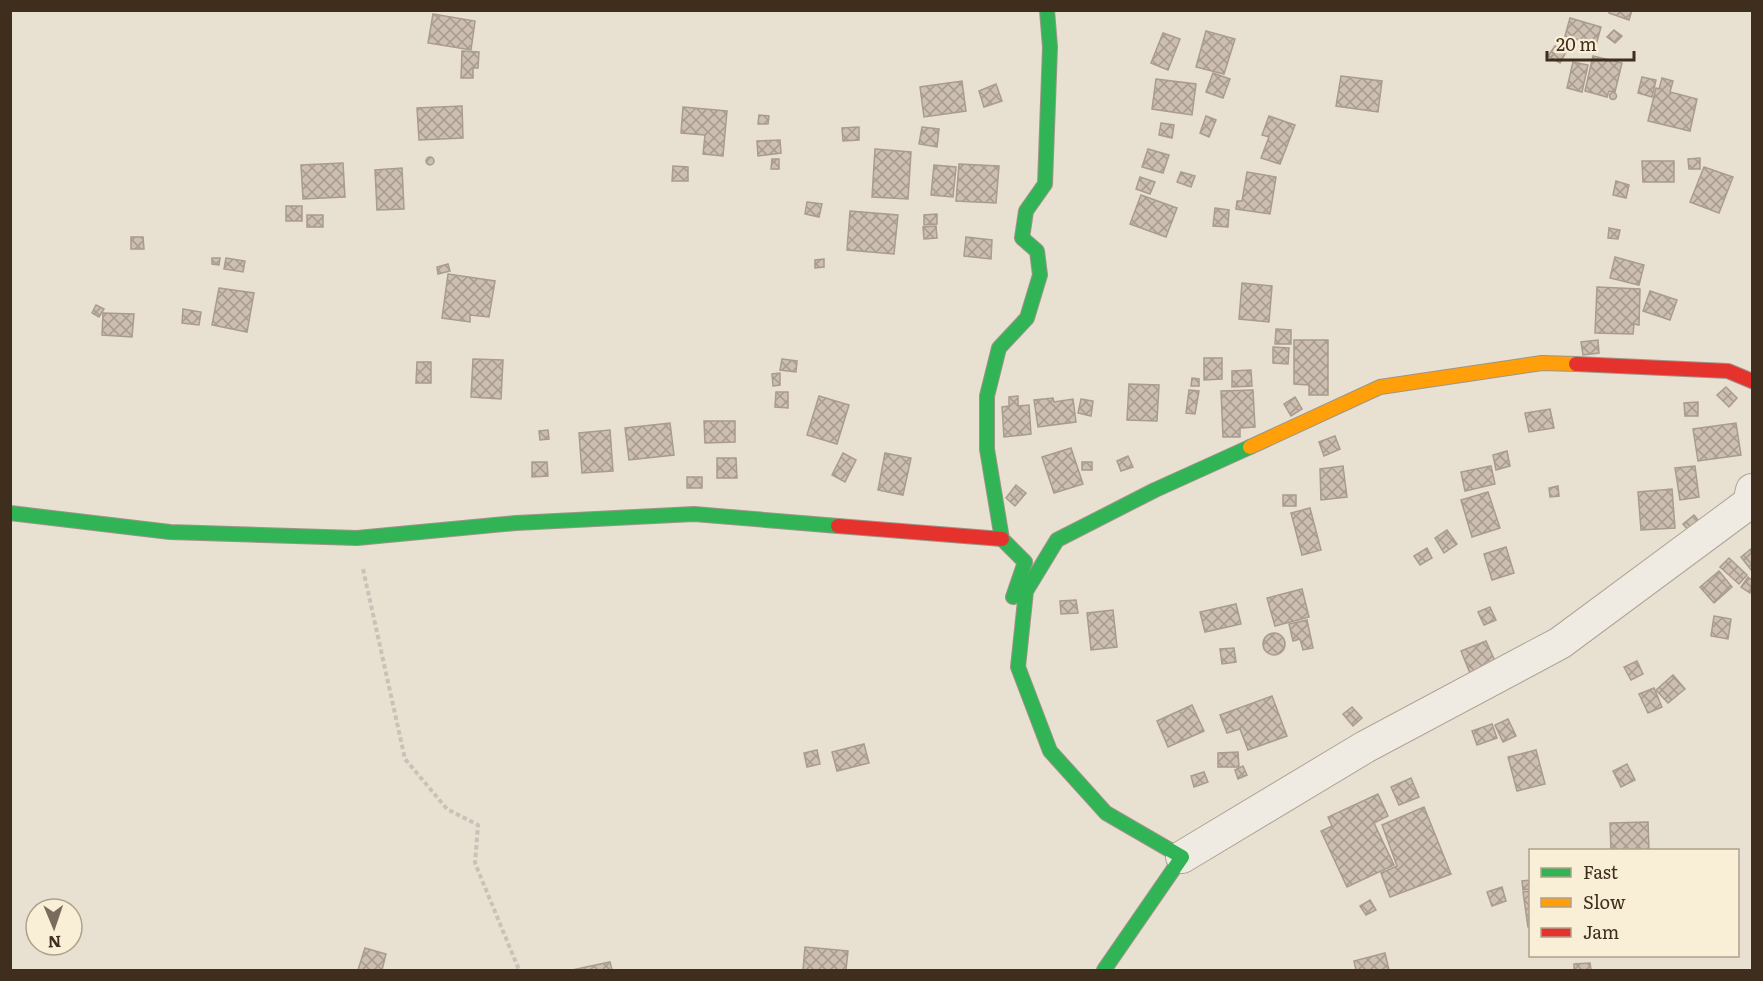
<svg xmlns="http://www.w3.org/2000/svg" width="1763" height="981" viewBox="0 0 1763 981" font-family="Literata,serif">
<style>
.building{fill:url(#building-cross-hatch);stroke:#a99b8e;stroke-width:1.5}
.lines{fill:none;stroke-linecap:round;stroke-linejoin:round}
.street-casing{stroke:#aea598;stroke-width:34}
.fast-casing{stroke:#9d9488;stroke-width:16}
.slow-casing{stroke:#9d9488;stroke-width:16}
.jam-casing{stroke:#9d9488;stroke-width:16}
.path{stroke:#c9c2b8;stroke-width:4;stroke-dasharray:4.5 3;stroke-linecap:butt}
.street{stroke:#f0ebe2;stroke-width:32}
.fast{stroke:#30b455;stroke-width:14}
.slow{stroke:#ff9f0a;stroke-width:14}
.jam{stroke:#e5322d;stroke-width:14}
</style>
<defs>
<pattern id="building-cross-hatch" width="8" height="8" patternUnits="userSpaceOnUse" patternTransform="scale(1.5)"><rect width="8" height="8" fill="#ccbeb0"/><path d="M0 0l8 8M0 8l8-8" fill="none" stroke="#a79b8f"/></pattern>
</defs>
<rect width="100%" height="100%" fill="#e8e0d0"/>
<g class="building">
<path d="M 1610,10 L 1632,10 L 1629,20 L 1609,13 Z"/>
<path d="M 433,14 L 475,21 L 471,50 L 428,43 Z"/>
<path d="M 1570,18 L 1601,27 L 1596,45 L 1565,36 Z"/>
<path d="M 1614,30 L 1622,36 L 1615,43 L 1607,37 Z"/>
<path d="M 1206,31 L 1235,39 L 1224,74 L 1196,67 Z"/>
<path d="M 1163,33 L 1180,39 L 1168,70 L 1151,63 Z"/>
<path d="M 1555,46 L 1566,52 L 1560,63 L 1548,56 Z"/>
<path d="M 462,51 L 479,52 L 478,68 L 473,68 L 473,78 L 461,78 Z"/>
<path d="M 1593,56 L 1622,63 L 1615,92 L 1609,91 L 1607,97 L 1585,91 Z"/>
<path d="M 1573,62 L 1588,65 L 1582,92 L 1567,88 Z"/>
<path d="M 1213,73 L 1230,79 L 1223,98 L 1206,92 Z"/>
<path d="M 1341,76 L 1382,81 L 1378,112 L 1336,106 Z"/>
<path d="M 1642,77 L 1656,80 L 1652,97 L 1638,93 Z"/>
<path d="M 1662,78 L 1673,81 L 1670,92 L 1697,99 L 1690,131 L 1648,121 L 1656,88 L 1659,89 Z"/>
<path d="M 1156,79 L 1196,84 L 1192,115 L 1152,109 Z"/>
<path d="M 962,81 L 966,111 L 924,117 L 920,87 Z"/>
<path d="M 996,84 L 1002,101 L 984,107 L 979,91 Z"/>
<circle cx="1613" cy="96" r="3.5"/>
<path d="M 462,106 L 463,138 L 419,140 L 417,108 Z"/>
<path d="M 683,107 L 727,111 L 723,156 L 703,154 L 705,135 L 681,133 Z"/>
<path d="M 759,115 L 769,116 L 768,124 L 758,124 Z"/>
<path d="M 1206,116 L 1216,120 L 1209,137 L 1200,133 Z"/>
<path d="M 1269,116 L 1295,125 L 1280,164 L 1261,158 L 1269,137 L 1262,135 Z"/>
<path d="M 1161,123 L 1174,125 L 1172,138 L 1159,135 Z"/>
<path d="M 859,127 L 859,140 L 843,141 L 842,128 Z"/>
<path d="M 922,127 L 939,129 L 937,147 L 919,144 Z"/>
<path d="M 780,140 L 781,153 L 758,156 L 757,141 Z"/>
<path d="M 875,149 L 911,152 L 908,199 L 872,197 Z"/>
<path d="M 1148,149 L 1169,155 L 1163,173 L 1142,167 Z"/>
<circle cx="430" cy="161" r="4"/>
<path d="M 1700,158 L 1700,169 L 1689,169 L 1688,159 Z"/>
<path d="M 772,159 L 779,159 L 779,169 L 771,169 Z"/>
<path d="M 1642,161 L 1674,161 L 1674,182 L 1643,182 Z"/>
<path d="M 343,163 L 345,197 L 303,199 L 301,165 Z"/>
<path d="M 959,164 L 999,166 L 996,203 L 956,201 Z"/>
<path d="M 934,165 L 956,167 L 953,197 L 931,195 Z"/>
<path d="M 673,166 L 688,167 L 688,181 L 672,181 Z"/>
<path d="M 1704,167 L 1733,177 L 1719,213 L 1690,202 Z"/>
<path d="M 402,168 L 404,209 L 377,210 L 375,170 Z"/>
<path d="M 1181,172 L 1195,176 L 1191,187 L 1177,182 Z"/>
<path d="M 1247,172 L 1276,177 L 1270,214 L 1236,209 L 1237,201 L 1242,201 Z"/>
<path d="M 1140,177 L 1155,182 L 1150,194 L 1136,189 Z"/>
<path d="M 1616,181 L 1629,185 L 1626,198 L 1613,195 Z"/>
<path d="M 1141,195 L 1177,208 L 1166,237 L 1130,224 Z"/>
<path d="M 807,202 L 822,204 L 819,217 L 805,214 Z"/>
<rect x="286" y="206" width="16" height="15"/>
<path d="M 1215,208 L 1229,210 L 1228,227 L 1213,226 Z"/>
<path d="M 850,211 L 898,215 L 894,254 L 847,250 Z"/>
<path d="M 937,214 L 937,224 L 924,225 L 924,215 Z"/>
<rect x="307" y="215" width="16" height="12"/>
<path d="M 936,226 L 937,238 L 924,239 L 923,227 Z"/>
<path d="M 1609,228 L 1620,230 L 1618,239 L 1608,238 Z"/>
<path d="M 131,237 L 143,237 L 144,249 L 131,249 Z"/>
<path d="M 966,237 L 992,240 L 991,259 L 964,256 Z"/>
<path d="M 1615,257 L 1644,265 L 1639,285 L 1610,278 Z"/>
<path d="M 212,258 L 220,258 L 219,265 L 212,264 Z"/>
<path d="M 226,258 L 245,261 L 243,272 L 224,269 Z"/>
<path d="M 824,259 L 824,267 L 815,268 L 815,260 Z"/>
<path d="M 448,264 L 450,271 L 438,274 L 437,267 Z"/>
<path d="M 448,274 L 495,281 L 489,317 L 470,315 L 470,322 L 442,318 Z"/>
<path d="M 1242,283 L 1272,286 L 1269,322 L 1239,319 Z"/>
<path d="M 1597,287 L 1640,289 L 1639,325 L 1634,324 L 1633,334 L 1595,333 Z"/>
<path d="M 219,288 L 254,293 L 247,332 L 212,325 Z"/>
<path d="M 1650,291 L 1677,300 L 1670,320 L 1643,311 Z"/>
<path d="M 96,305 L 104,309 L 99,317 L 92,313 Z"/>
<path d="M 183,309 L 201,312 L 199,325 L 182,323 Z"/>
<path d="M 103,313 L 134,314 L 132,337 L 102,335 Z"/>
<path d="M 1276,329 L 1291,330 L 1291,344 L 1275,344 Z"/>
<path d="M 1294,340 L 1328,340 L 1328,395 L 1309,395 L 1309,385 L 1294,384 Z"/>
<path d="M 1598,340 L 1599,353 L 1583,355 L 1581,342 Z"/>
<path d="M 1273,347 L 1289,348 L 1288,364 L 1273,363 Z"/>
<path d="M 1204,358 L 1222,358 L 1222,379 L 1204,380 Z"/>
<path d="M 473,359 L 503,360 L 501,399 L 471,397 Z"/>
<path d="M 782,359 L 797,361 L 796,372 L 780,370 Z"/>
<path d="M 417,362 L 431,362 L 431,383 L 416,383 Z"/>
<path d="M 1251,370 L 1252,386 L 1232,387 L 1232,371 Z"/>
<path d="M 780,373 L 780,385 L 773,386 L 772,374 Z"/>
<path d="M 1192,378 L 1199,379 L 1199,386 L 1191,386 Z"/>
<path d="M 1129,384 L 1159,385 L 1157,421 L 1127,420 Z"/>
<path d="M 1726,387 L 1737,398 L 1729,407 L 1717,395 Z"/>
<path d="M 1189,390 L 1199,391 L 1195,414 L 1186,413 Z"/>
<path d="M 1253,390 L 1255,427 L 1240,428 L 1240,437 L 1223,437 L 1221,391 Z"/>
<path d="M 776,392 L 788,392 L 788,408 L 775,407 Z"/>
<path d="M 819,396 L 849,405 L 837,444 L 807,435 Z"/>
<path d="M 1018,396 L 1018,406 L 1029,405 L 1031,434 L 1004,437 L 1002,407 L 1009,406 L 1009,397 Z"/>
<path d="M 1295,397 L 1302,409 L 1291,416 L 1284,404 Z"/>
<path d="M 1053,398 L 1054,402 L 1073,399 L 1076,422 L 1038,427 L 1034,400 Z"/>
<path d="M 1081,399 L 1093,401 L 1091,416 L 1078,413 Z"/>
<path d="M 1698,402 L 1698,416 L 1685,416 L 1684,403 Z"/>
<path d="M 1550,409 L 1554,428 L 1529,432 L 1525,413 Z"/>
<path d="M 704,421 L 735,421 L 735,442 L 705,443 Z"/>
<path d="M 670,423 L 674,455 L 629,460 L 625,428 Z"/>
<path d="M 1736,423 L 1741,455 L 1698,461 L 1693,429 Z"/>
<path d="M 548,430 L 549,439 L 540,440 L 539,431 Z"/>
<path d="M 610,430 L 613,471 L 582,473 L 579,433 Z"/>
<path d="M 1335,436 L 1340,449 L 1324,456 L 1319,442 Z"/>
<path d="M 1071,448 L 1083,484 L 1054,493 L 1042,457 Z"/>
<path d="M 1507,451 L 1510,466 L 1496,470 L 1493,455 Z"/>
<path d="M 843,453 L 856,460 L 845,482 L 832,475 Z"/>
<path d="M 885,453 L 911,458 L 903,495 L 878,490 Z"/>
<path d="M 1128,456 L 1133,467 L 1121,471 L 1117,461 Z"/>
<path d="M 717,458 L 736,458 L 737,478 L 717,478 Z"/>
<path d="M 532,462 L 547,462 L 548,476 L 532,477 Z"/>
<rect x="1082" y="462" width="10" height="8"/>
<path d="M 1343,466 L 1347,497 L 1321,500 L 1320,469 Z"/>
<path d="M 1491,466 L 1495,484 L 1465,491 L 1461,472 Z"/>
<path d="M 1695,466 L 1699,497 L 1680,500 L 1675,468 Z"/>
<rect x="687" y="477" width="15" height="11"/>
<path d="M 1016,485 L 1026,493 L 1015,506 L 1006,498 Z"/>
<path d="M 1558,486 L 1559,496 L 1550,497 L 1549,488 Z"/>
<path d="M 1672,489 L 1675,528 L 1641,530 L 1638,492 Z"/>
<path d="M 1488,492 L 1500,528 L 1472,537 L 1461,500 Z"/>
<rect x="1283" y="495" width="13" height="11"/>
<path d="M 1310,508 L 1321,550 L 1302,555 L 1291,513 Z"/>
<path d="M 1694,515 L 1702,525 L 1691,533 L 1683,524 Z"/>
<path d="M 1447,530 L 1457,544 L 1444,553 L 1435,538 Z"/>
<path d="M 1506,547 L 1514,573 L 1492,580 L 1484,554 Z"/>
<path d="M 1427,548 L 1432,558 L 1420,565 L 1414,556 Z"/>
<path d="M 1752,548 L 1752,571 L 1741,557 Z"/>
<path d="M 1729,558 L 1747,575 L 1739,584 L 1720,567 Z"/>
<path d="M 1719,571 L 1732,587 L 1714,603 L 1700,587 Z"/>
<path d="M 1748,577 L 1752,580 L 1750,593 L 1741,587 Z"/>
<path d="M 1302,589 L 1309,617 L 1275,626 L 1267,598 Z"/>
<path d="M 1076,600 L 1078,613 L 1061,614 L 1060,601 Z"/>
<path d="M 1236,604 L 1241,624 L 1205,632 L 1200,612 Z"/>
<path d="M 1490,607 L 1496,620 L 1484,625 L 1478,612 Z"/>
<path d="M 1113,610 L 1117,647 L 1091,650 L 1087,613 Z"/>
<path d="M 1714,616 L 1731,619 L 1728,639 L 1711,636 Z"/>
<path d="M 1307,620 L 1313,648 L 1303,650 L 1300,639 L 1293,641 L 1289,624 Z"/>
<circle cx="1274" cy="644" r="11"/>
<path d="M 1486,641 L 1495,661 L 1479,668 L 1483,674 L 1472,678 L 1461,651 Z"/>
<path d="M 1234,648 L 1236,662 L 1222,664 L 1220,649 Z"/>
<path d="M 1637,661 L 1643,674 L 1631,680 L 1624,667 Z"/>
<path d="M 1673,675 L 1685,689 L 1668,703 L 1656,690 Z"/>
<path d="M 1654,688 L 1662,707 L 1648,713 L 1639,694 Z"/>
<path d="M 1272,696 L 1287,736 L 1248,750 L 1240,729 L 1227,733 L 1220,715 Z"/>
<path d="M 1192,705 L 1204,731 L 1168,747 L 1157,721 Z"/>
<path d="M 1352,707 L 1362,718 L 1353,726 L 1343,714 Z"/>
<path d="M 1508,719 L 1516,736 L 1503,742 L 1495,725 Z"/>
<path d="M 1492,724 L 1497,738 L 1477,745 L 1472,731 Z"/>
<path d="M 864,744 L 869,763 L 837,771 L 832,752 Z"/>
<path d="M 817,750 L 820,764 L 807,767 L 804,753 Z"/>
<path d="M 1536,750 L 1545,784 L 1517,791 L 1508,757 Z"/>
<path d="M 1238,752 L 1239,767 L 1218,767 L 1218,753 Z"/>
<path d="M 1627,764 L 1635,780 L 1621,787 L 1613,771 Z"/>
<path d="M 1243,766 L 1247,775 L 1238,779 L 1235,770 Z"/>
<path d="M 1204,772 L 1208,782 L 1194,787 L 1191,776 Z"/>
<path d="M 1411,778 L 1419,797 L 1399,805 L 1391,787 Z"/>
<path d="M 1378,794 L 1388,816 L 1374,823 L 1394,865 L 1347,887 L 1321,831 L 1332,826 L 1328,817 Z"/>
<path d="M 1424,807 L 1451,874 L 1390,897 L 1381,873 L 1397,866 L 1382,825 Z"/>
<path d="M 1648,822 L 1649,850 L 1611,850 L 1610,823 Z"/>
<path d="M 1530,880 L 1530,889 L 1523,890 L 1522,881 Z"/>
<path d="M 1502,887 L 1506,901 L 1492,906 L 1487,892 Z"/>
<path d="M 1530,891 L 1530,927 L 1528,927 L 1523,892 Z"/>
<path d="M 1370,900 L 1376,910 L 1366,915 L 1360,906 Z"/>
<path d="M 805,947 L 848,951 L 846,970 L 803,970 Z"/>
<path d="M 365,948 L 386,954 L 382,970 L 358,970 Z"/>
<path d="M 1385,953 L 1389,970 L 1356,970 L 1354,961 Z"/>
<path d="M 610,962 L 612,970 L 572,970 Z"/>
<path d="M 1590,963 L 1591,970 L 1574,970 L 1574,964 Z"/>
</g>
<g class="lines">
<defs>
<path id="street" d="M 1182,857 L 1365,747 L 1560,643 L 1749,503 L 1752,490"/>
<g id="fast">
<path d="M 10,513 L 170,532 L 357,538 L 516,523 L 694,514 L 838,526"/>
<path d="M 1013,597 L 1025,562 L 1002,539 L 987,449 L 987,396 L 999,348 L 1027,318 L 1040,275 L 1037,251 L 1022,238 L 1026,211 L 1045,184 L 1050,47 L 1047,10"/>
<path d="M 1104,970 L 1182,857 L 1106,813 L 1050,751 L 1018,667 L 1026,591 L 1057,540 L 1155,490 L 1250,447"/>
</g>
<path id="slow" d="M 1250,447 L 1380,387 L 1542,363 L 1576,364"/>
<g id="jam">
<path d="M 1576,364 L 1728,371 L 1752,381"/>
<path d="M 838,526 L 1002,539"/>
</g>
</defs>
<use href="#street" class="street-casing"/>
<use href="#fast" class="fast-casing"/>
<use href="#slow" class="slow-casing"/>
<use href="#jam" class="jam-casing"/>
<path class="path" d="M 363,569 L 405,759 L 447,809 L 478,825 L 475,863 L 519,970"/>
<use href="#street" class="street"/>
<use href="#fast" class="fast"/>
<use href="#slow" class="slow"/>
<use href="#jam" class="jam"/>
</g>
<rect width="1763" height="981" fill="none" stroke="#3f2d1e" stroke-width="24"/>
<rect x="1529" y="849" width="210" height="108" fill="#f9eed6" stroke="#afa18c" stroke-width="1.5"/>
<rect x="1541" y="868" width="30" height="9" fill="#30b455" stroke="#afa18c" stroke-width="1.5"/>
<text x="1583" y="879" font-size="18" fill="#3f2d1e">Fast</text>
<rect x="1541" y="898" width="30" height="9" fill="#ff9f0a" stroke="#afa18c" stroke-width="1.5"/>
<text x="1583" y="909" font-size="18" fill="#3f2d1e">Slow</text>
<rect x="1541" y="928" width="30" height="9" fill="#e5322d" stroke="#afa18c" stroke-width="1.5"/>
<text x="1583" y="939" font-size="18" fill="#3f2d1e">Jam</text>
<g transform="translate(54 927) rotate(178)"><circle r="28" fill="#f9eed6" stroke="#afa18c" stroke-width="1.5"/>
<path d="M0-4.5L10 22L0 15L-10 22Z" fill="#7a6c5c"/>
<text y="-9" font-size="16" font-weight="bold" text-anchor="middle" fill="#3f2d1e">N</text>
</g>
<path d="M1547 51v9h87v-9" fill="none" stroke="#3f2d1e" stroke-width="3"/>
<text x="1556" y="51" font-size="18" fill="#3f2d1e" stroke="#f9eed6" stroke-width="4.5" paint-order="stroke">20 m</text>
</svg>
